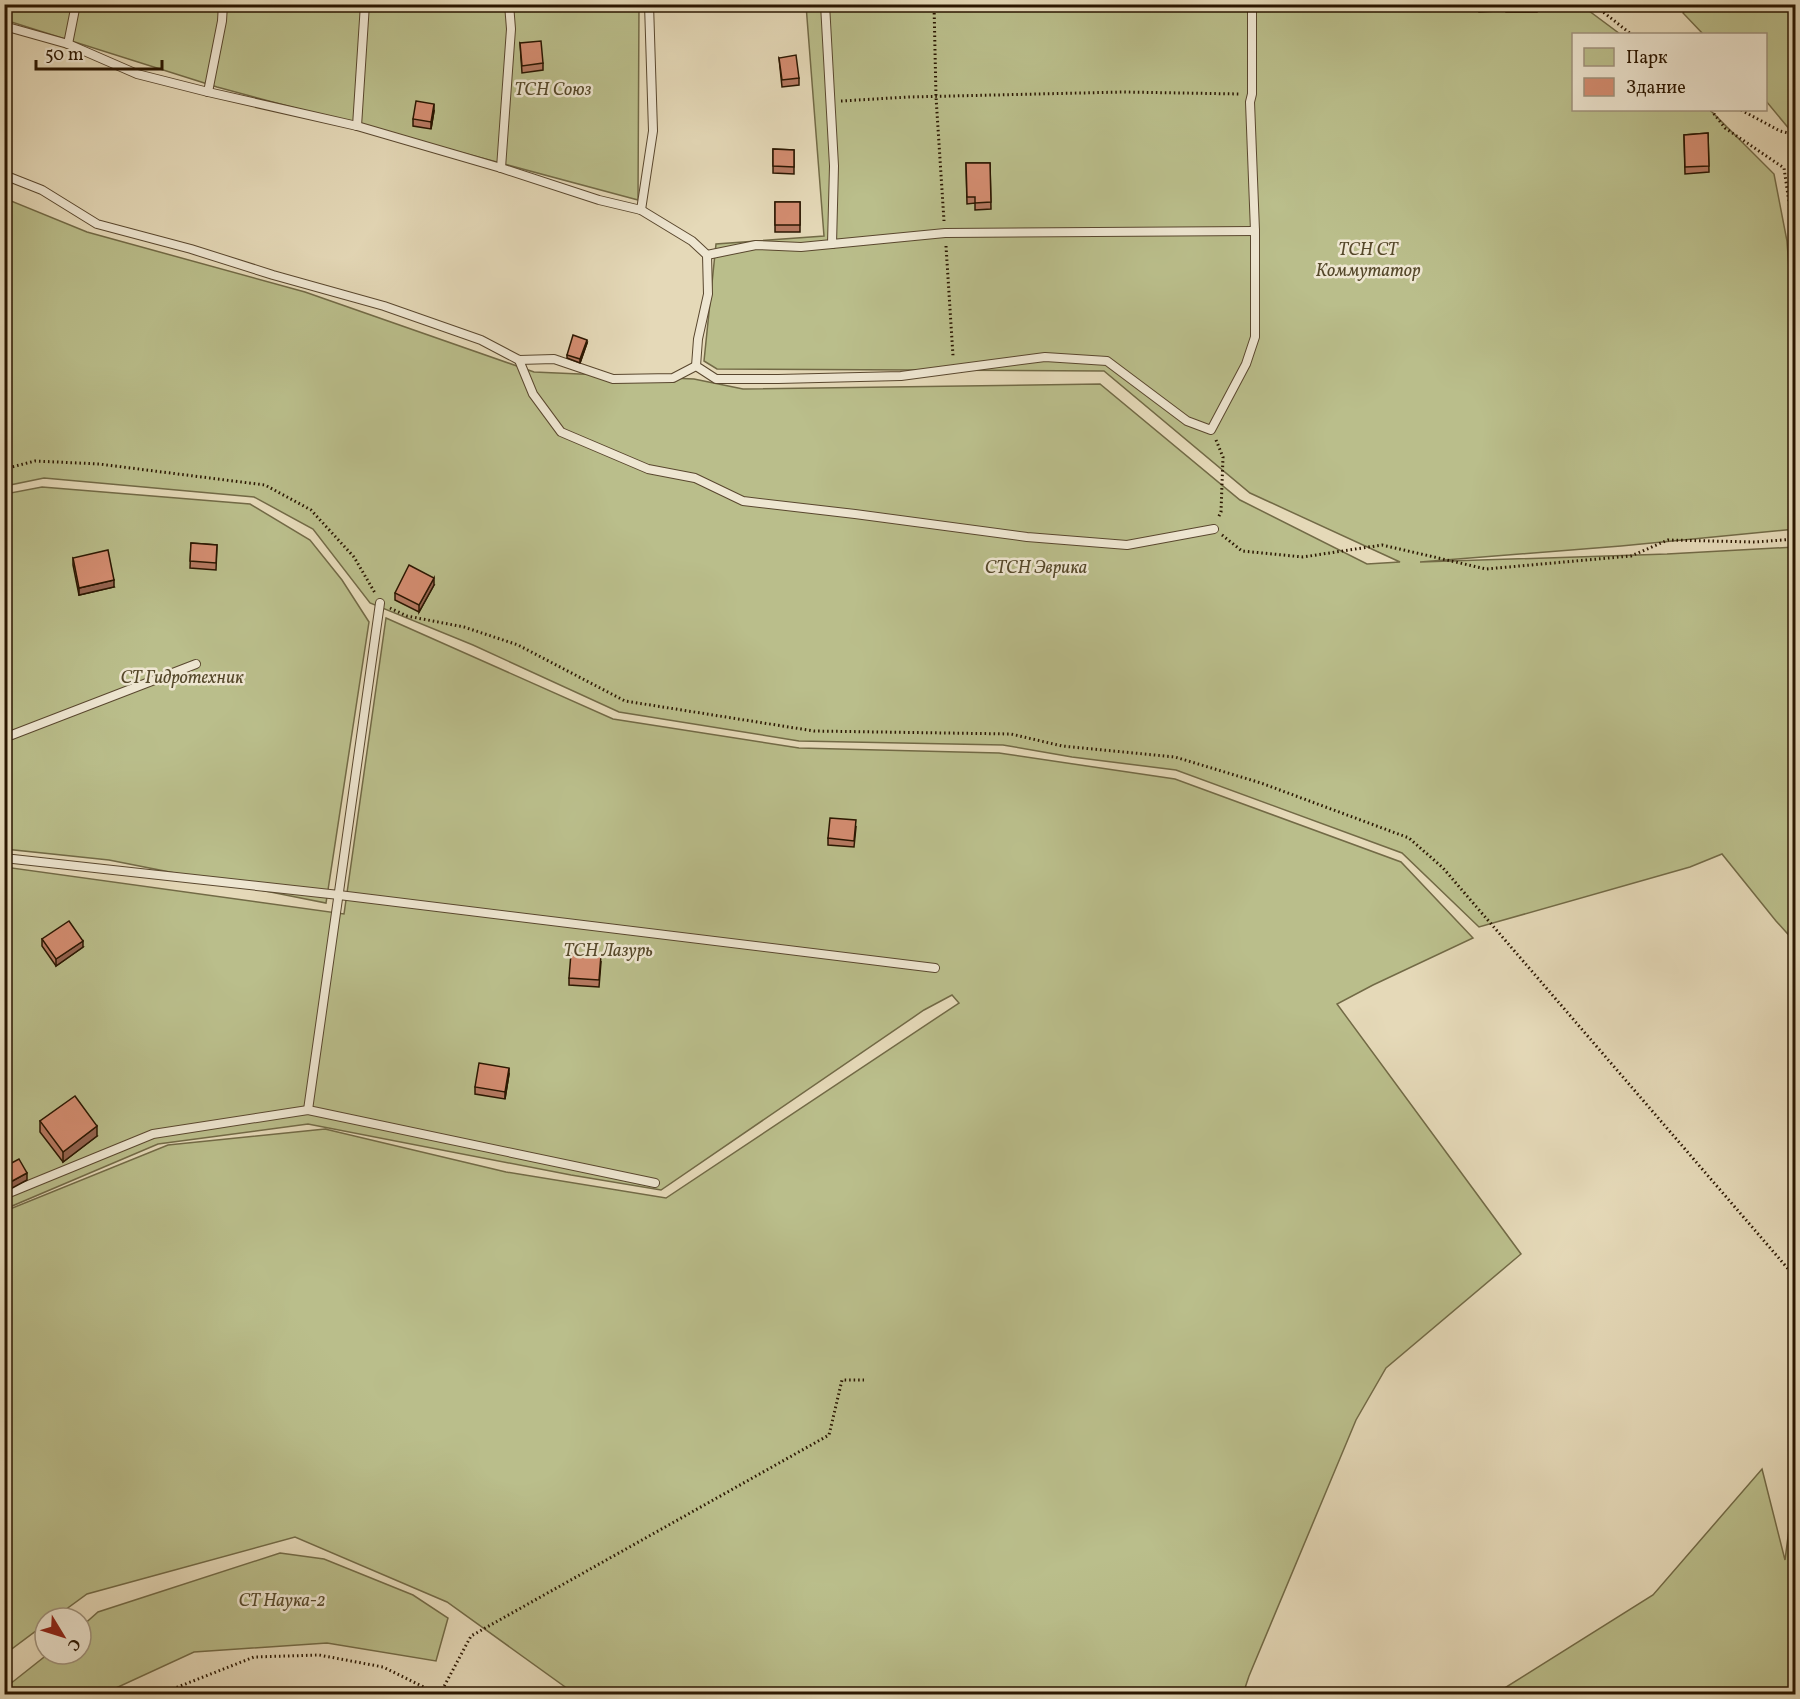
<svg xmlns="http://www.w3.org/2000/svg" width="1800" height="1699" viewBox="0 0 1800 1699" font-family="Vollkorn,serif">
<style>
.green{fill:#babe8b;stroke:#726a46;stroke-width:1.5}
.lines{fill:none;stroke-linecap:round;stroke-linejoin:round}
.lane-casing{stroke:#59472e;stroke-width:10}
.path{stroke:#2a1600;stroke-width:3;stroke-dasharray:1.5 3;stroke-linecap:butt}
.lane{stroke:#eee6d1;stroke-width:8}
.wall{fill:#b67961;stroke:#2a1600;stroke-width:1.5}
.shaded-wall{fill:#94634f;stroke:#2a1600;stroke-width:1.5}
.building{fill:#d48d71;stroke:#2a1600;stroke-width:1.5}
.labels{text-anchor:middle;stroke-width:5;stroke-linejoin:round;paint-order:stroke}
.park-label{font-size:18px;font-style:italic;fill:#55482a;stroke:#eee6d1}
</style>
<rect width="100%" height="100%" fill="#e5d9b8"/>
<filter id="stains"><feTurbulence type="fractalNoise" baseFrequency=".00333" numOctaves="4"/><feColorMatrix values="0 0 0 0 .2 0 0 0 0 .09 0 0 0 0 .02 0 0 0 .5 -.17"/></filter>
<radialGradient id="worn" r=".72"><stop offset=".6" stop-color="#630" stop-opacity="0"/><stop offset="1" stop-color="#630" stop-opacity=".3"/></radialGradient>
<g class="green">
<path d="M 4,5 L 639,5 L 638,200 L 217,87 L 5,20 Z"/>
<path d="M 806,5 L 1581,5 L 1620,34 L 1574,34 L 1574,110 L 1710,110 L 1774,174 L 1787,241 L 1795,352 L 1795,529 L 1621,546 L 1420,562 L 1667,554 L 1795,547 L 1795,942 L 1776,921 L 1722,854 L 1690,867 L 1479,927 L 1402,853 L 1176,770 L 1072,757 L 1003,745 L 799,741 L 619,712 L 473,645 L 370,603 L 313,529 L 254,497 L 44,478 L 5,486 L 4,198 L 87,232 L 305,292 L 534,372 L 694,379 L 743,389 L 1100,384 L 1240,500 L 1367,564 L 1400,562 L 1250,493 L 1104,371 L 717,369 L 704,361 L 716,244 L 824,236 Z"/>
<path d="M 1688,5 L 1795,5 L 1795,136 L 1766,101 L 1766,34 L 1703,34 L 1683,13 Z"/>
<path d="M 42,487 L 250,504 L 310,540 L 342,580 L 369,622 L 326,903 L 109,860 L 5,849 L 5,494 Z"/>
<path d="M 386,618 L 613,719 L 799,748 L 999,753 L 1175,779 L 1401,862 L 1473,938 L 1373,985 L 1337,1004 L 1521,1254 L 1386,1368 L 1356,1420 L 1249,1676 L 1243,1694 L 575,1694 L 447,1602 L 295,1537 L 87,1594 L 54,1618 L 45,1618 L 45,1624 L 5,1654 L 5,1211 L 168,1145 L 325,1129 L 506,1172 L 666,1198 L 959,1003 L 952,995 L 924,1010 L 661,1190 L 571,1175 L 308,1124 L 158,1144 L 5,1209 L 5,867 L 344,914 Z"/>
<path d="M 1762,1469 L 1785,1560 L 1795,1483 L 1795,1694 L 1495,1694 L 1653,1595 Z"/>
<path d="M 280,1553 L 324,1559 L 413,1595 L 448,1618 L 436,1661 L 327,1643 L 194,1652 L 103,1694 L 5,1694 L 5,1688 L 48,1654 L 81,1654 L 81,1627 L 98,1612 Z"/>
</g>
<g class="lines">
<defs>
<g id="lane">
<path d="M 4,26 L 68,44 L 137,74 L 208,92 L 357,126 L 501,168 L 599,200 L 641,210 L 692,241 L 707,255 L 708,294 L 698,339 L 696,366 L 716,379 L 778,379 L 901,376 L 1045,357 L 1107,361 L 1187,421 L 1211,430 L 1246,364 L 1255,337 L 1255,231 L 1250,102 L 1252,94 L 1252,4"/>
<path d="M 68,44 L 76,4"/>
<path d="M 208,92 L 222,21 L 223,4"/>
<path d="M 357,126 L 365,4"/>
<path d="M 501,168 L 511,29 L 509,4"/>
<path d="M 4,175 L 42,190 L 97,224 L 191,249 L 273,275 L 384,306 L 481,340 L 519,360 L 554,359 L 613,379 L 673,378 L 696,366"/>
<path d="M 641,210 L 653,131 L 649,4"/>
<path d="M 832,244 L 945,233 L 1255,231"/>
<path d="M 707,255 L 756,245 L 801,247 L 832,244 L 834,166 L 825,4"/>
<path d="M 519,360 L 533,394 L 561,432 L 648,469 L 695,478 L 743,501 L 855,514 L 1027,537 L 1127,545 L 1214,529"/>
<path d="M 4,738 L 196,664"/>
<path d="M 4,858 L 339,895 L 935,968"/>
<path d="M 308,1110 L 380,603"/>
<path d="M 4,1195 L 153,1134 L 308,1110 L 655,1183"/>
</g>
</defs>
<use href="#lane" class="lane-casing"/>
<g class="path">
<path d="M 934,4 L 936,97 L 944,221"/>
<path d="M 1593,4 L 1631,34"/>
<path d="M 841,101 L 909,97 L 1123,92 L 1240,94"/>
<path d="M 1711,110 L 1725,128 L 1784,168 L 1792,223 L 1796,277"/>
<path d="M 1741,110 L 1780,131 L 1796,135"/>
<path d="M 946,246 L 953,356"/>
<path d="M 1216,440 L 1223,457 L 1221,512 L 1218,518"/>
<path d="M 4,469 L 35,461 L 99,464 L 265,485 L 311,510 L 354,557 L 375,593"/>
<path d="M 1222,535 L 1242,551 L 1303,557 L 1382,545 L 1486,569 L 1631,556 L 1668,540 L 1755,542 L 1796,539"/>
<path d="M 390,608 L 407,616 L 464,627 L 518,645 L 625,701 L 814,731 L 1011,734 L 1062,746 L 1175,757 L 1261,783 L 1409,838 L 1443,868 L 1796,1278"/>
<path d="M 160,1694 L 254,1657 L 319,1655 L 383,1667 L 438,1694"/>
<path d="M 440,1694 L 471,1636 L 829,1435 L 842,1380 L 864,1380"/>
</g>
<use href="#lane" class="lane"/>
</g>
<g class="wall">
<path d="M 1479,4 L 1497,4 L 1497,11 L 1479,12 Z"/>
<rect x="1506" y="4" width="31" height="8"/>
<path d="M 520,43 L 543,63 L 543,70 L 522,73 Z"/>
<path d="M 779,58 L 799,78 L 799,85 L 782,87 Z"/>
<path d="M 434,111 L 431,129 L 413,126 L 413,119 Z"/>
<path d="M 1708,133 L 1709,172 L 1685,174 L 1684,135 Z"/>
<path d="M 773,149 L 794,150 L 794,174 L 773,173 Z"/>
<path d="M 966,163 L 990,163 L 991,209 L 975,210 L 975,203 L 967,204 Z"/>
<rect x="775" y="202" width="25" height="30"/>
<path d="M 587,343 L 580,363 L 567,358 L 567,355 Z"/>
<path d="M 191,543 L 217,545 L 216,570 L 190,568 Z"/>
<path d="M 73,558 L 114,587 L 79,595 L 73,565 Z"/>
<path d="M 434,585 L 419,612 L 395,600 L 395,593 Z"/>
<path d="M 856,827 L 854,847 L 828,845 L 828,838 Z"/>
<path d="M 42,939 L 83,947 L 56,966 L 42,946 Z"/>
<path d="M 601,962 L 599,987 L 569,985 L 569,978 Z"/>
<path d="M 509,1074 L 505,1099 L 475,1094 L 475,1087 Z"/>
<path d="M 40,1121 L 97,1136 L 63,1162 L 40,1132 Z"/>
</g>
<g class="shaded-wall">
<path d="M 434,104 L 434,111 L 431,129 L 431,122 Z"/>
<path d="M 587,340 L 587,343 L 580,363 L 580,359 Z"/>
<path d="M 434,578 L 434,585 L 419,612 L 419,605 Z"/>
<path d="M 114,580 L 114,587 L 79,595 L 79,588 Z"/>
<path d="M 83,941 L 83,947 L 56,966 L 56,959 Z"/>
<path d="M 509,1068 L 509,1074 L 505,1099 L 505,1092 Z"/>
<path d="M 97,1126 L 97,1136 L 63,1162 L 63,1152 Z"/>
<path d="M 27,1173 L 27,1180 L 5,1192 L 5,1185 Z"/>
</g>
<g class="building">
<path d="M 541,41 L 543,63 L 522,66 L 520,43 Z"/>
<path d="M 796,55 L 799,78 L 782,80 L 779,58 Z"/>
<path d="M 416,101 L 434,104 L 431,122 L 413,119 Z"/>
<path d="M 1708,133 L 1709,166 L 1685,167 L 1684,135 Z"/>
<path d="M 773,149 L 794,150 L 794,167 L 773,166 Z"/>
<path d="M 966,163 L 990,163 L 991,202 L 975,203 L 975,197 L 967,197 Z"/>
<rect x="775" y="202" width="25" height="23"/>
<path d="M 573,335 L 587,340 L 580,359 L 567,355 Z"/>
<path d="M 191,543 L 217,545 L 216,563 L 190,561 Z"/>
<path d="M 108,550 L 114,580 L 79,588 L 73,558 Z"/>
<path d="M 409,565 L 434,578 L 419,605 L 395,593 Z"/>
<path d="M 830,818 L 856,820 L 854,841 L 828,838 Z"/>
<path d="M 69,921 L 83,941 L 56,959 L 42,939 Z"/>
<path d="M 571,953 L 601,955 L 599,980 L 569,978 Z"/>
<path d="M 479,1063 L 509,1068 L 505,1092 L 475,1087 Z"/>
<path d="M 75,1096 L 97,1126 L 63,1152 L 40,1121 Z"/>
<path d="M 19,1159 L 27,1173 L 5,1185 L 4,1183 L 4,1167 Z"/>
</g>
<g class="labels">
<g class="park-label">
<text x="553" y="95">ТСН Союз</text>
<text x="1368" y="255">ТСН СТ<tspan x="1368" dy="21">Коммутатор</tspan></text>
<text x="1036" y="573">СТСН Эврика</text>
<text x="182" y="683">СТ Гидротехник</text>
<text x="608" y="956">ТСН Лазурь</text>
<text x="282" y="1606">СТ Наука-2</text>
</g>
</g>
<rect width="1800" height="1699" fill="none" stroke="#e5d9b8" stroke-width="24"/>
<rect x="6" y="6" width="1788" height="1687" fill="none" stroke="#2a1600" stroke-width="3"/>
<rect x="12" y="12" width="1776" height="1675" fill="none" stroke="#2a1600" stroke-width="1.5"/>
<rect x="1572" y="33" width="195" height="78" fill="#eee6d1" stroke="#a0937d" stroke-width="1.5"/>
<rect x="1584" y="48" width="30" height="18" fill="#babe8b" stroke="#a0937d" stroke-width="1.5"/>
<text x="1626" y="63" font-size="18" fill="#2a1600">Парк</text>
<rect x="1584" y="78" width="30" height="18" fill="#d48d71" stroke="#a0937d" stroke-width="1.5"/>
<text x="1626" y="93" font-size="18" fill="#2a1600">Здание</text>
<g transform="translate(63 1636) rotate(128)"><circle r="28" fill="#eee6d1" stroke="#a0937d" stroke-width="1.5"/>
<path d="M0-4.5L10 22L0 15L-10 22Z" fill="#8f2418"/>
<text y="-9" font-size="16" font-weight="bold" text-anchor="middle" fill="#2a1600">С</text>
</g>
<path d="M36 60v9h126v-9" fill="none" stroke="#2a1600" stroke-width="3"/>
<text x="45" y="60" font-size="18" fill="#2a1600" stroke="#eee6d1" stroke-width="4.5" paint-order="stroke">50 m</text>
<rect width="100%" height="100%" filter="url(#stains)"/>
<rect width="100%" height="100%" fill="url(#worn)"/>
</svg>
